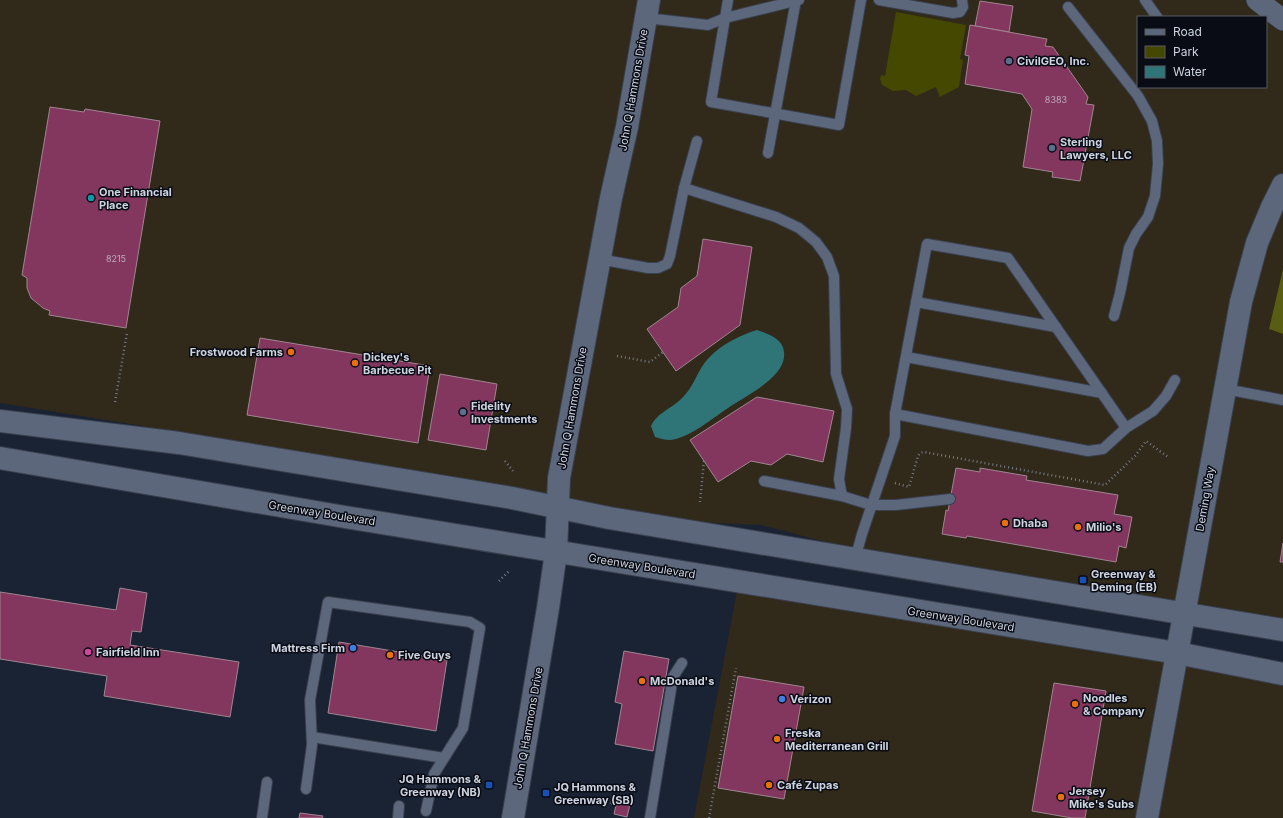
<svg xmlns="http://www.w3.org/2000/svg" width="1283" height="818" viewBox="0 0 1283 818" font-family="Inter,sans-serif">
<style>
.commercial{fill:#312919;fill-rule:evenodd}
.green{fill:#454800}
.forest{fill:#595d13}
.water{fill:#2f7578}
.building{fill:#83365e;stroke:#a08692}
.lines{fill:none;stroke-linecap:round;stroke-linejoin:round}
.lane-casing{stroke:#39404e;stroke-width:12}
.street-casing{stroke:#39404e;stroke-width:22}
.secondary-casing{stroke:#39404e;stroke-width:24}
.path{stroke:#757c8b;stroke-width:2.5;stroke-dasharray:1 3;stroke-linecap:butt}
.lane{stroke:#5c677c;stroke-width:10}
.street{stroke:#5c677c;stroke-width:21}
.secondary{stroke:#5c677c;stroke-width:22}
.service-dot{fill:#5c6f8a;stroke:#090c14;stroke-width:1.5}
.culture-dot{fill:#0f9aa8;stroke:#090c14;stroke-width:1.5}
.food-dot{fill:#e8710a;stroke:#090c14;stroke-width:1.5}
.transit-dot{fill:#1a4fb4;stroke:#090c14;stroke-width:1.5}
.shop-dot{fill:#3f7fe0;stroke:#090c14;stroke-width:1.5}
.hotel-dot{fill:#d1479c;stroke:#090c14;stroke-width:1.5}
.labels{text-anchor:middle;stroke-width:3;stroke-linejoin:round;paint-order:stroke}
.number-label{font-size:9px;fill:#baacbf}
.poi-label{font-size:11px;font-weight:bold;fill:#cdd3df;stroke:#090c14;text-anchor:start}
.street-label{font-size:11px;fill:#cdd3df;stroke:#090c14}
</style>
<rect width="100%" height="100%" fill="#1a2334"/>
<g class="commercial">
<path d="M 0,0 L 1283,0 L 1283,630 L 855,559 L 829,543 L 761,525 L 609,518 L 179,443 L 143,426 L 0,403 ZM 1138,17 L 1266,17 L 1266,87 L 1138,87 Z"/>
<path d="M 737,591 L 1156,659 L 1283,685 L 1283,818 L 694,818 Z"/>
</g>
<path class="green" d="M 896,12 L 966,25 L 960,59 L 963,60 L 959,87 L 940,97 L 936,87 L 916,96 L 906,90 L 893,91 L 882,85 L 880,79 L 881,75 L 885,76 Z"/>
<path class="forest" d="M 1283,269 L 1283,334 L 1269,329 Z"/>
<path class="water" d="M 757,330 C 771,335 786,340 784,357 C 782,378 748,395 731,406 C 714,417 690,438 670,440 C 665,440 659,438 655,437 L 651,426 C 656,414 670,409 680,400 C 690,391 694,381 700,370 C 712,349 735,337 757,330 Z"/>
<g class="building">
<path d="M 980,1 L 1013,6 L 1009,32 L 975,26 Z"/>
<path d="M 970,25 L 1047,39 L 1045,46 L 1053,47 L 1088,97 L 1086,104 L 1094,105 L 1080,181 L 1052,177 L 1053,172 L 1023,167 L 1032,109 L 1022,94 L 965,84 L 969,56 L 965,55 Z"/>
<path d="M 50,107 L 84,112 L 85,109 L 160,121 L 126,328 L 49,315 L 50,311 L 43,308 L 31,298 L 27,288 L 27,278 L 22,275 Z"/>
<path d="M 703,239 L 752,247 L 740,325 L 676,371 L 647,329 L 678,307 L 681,288 L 697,276 Z"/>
<path d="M 260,338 L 430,366 L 418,443 L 247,415 Z"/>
<path d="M 440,374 L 497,384 L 486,450 L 428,440 Z"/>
<path d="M 757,397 L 834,411 L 823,462 L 787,454 L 771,465 L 751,461 L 718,482 L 690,440 Z"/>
<path d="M 956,468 L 980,472 L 980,468 L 1027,476 L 1026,480 L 1118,495 L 1114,514 L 1132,517 L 1126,548 L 1119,546 L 1116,562 L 967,536 L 966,538 L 942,534 L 946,510 L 948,511 Z"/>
<path d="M 1283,543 L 1283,562 L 1280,562 Z"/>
<path d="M 120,588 L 147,593 L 141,632 L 132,631 L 130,645 L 239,662 L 230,717 L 104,696 L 107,676 L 0,659 L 0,592 L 116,610 Z"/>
<path d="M 339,642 L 447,660 L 436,731 L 328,713 Z"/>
<path d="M 624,651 L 669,659 L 653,751 L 615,744 L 622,704 L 615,702 Z"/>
<path d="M 738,676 L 804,687 L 784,799 L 718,788 Z"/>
<path d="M 1054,683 L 1106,691 L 1085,818 L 1072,818 L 1032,811 Z"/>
<path d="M 612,796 L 631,800 L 627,817 L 614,814 L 616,805 L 611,804 Z"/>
<path d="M 300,813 L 323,816 L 322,818 L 299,818 Z"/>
</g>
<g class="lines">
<defs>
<g id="lane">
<path d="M 728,0 L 711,102 L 839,125 L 861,0"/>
<path d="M 879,0 L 953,13 L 960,12 L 963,7 L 962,0"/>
<path d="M 1145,0 L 1157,17"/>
<path d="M 1068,7 L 1138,96 L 1152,121 L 1157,141 L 1158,164 L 1155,196 L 1148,217 L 1136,234 L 1129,248 L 1120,293 L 1114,316"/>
<path d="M 646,18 L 708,25 L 725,18 L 799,0"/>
<path d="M 768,153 L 796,0"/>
<path d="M 684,188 L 776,217 L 799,228 L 816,242 L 827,257 L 834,276 L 836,374 L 847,409 L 846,428 L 839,479 L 842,496"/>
<path d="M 599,259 L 648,268 L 658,268 L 667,264 L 670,256 L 684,188 L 697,141"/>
<path d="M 916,302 L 1056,327"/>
<path d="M 906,357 L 1102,393"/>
<path d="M 1225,389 L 1283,400"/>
<path d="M 895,414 L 1088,451 L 1103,449 L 1126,428 L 1153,411 L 1166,396 L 1175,380"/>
<path d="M 764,481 L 842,496 L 871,505 L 896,505 L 950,499"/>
<path d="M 855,559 L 862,534 L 895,436 L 895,414 L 927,244 L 1008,258 L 1126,428"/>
<path d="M 312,737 L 444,758"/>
<path d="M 306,789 L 312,745 L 310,700 L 328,602 L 470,622 L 480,628 L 463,728 L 434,774 L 426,811"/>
<path d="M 262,818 L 267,782"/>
<path d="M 398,818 L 399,806"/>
<path d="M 650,818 L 673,677 L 682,663"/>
</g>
<path id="street" d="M 1257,0 L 1283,20"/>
<g id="secondary">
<path d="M 0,421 L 179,443 L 512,498 L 609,518 L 1283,630"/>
<path d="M 0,458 L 345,517 L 1177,653 L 1283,674"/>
<path d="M 513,818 L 548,608 L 556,552 L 559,478 L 611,198 L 627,127 L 649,0"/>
<path d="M 1147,818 L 1241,302 L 1257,243 L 1272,207 L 1283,185"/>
</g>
</defs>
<use href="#lane" class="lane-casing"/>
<use href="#street" class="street-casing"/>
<use href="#secondary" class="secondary-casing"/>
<g class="path">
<path d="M 617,356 L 650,362 L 663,352"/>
<path d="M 115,402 L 127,333"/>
<path d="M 505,461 L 513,471"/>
<path d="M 895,483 L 909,487 L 918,456 L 920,453 L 924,452 L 1105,485 L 1135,456 L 1146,441 L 1168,457"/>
<path d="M 700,502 L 704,461"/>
<path d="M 499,581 L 510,570"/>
<path d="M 709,818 L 736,668"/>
</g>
<use href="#lane" class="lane"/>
<use href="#street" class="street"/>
<use href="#secondary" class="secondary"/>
</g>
<g class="service-dot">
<circle cx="1009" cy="61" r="4"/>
<circle cx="1052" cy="148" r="4"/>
<circle cx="463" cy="412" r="4"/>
</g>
<circle class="culture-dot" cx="91" cy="198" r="4"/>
<g class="food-dot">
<circle cx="291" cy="352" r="4"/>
<circle cx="355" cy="363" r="4"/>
<circle cx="1005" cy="523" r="4"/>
<circle cx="1078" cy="527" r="4"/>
<circle cx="390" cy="655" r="4"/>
<circle cx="642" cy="681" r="4"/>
<circle cx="1075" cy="704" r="4"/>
<circle cx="777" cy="739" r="4"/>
<circle cx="769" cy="785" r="4"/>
<circle cx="1061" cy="797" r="4"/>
</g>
<g class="transit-dot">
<rect x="1079" y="576" width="8" height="8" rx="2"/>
<rect x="485" y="781" width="8" height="8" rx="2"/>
<rect x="542" y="789" width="8" height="8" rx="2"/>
</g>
<g class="shop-dot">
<circle cx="353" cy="648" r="4"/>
<circle cx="782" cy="699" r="4"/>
</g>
<circle class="hotel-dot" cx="88" cy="652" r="4"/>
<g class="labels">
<g class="number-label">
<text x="1056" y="103">8383</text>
<text x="116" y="262">8215</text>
</g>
<g class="poi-label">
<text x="1017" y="65">CivilGEO, Inc.</text>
<text x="1060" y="146">Sterling<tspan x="1060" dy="13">Lawyers, LLC</tspan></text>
<text x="99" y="196">One Financial<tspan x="99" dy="13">Place</tspan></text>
<text x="283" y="356" text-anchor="end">Frostwood Farms</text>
<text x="363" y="361">Dickey's<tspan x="363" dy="13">Barbecue Pit</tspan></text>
<text x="471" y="410">Fidelity<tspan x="471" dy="13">Investments</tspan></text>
<text x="1013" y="527">Dhaba</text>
<text x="1086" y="531">Milio's</text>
<text x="1091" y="578">Greenway &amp;<tspan x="1091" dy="13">Deming (EB)</tspan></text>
<text x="345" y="652" text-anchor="end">Mattress Firm</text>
<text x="96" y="656">Fairfield Inn</text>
<text x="398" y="659">Five Guys</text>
<text x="650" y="685">McDonald's</text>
<text x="1083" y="702">Noodles<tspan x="1083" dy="13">&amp; Company</tspan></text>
<text x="790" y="703">Verizon</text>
<text x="785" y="737">Freska<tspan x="785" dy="13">Mediterranean Grill</tspan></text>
<text x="481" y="783" text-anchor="end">JQ Hammons &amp;<tspan x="481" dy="13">Greenway (NB)</tspan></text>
<text x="777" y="789">Café Zupas</text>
<text x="554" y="791">JQ Hammons &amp;<tspan x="554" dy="13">Greenway (SB)</tspan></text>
<text x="1069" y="795">Jersey<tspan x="1069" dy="13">Mike's Subs</tspan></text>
</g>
<g class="street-label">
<text transform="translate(633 90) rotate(-80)" y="4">John Q Hammons Drive</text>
<text transform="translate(572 408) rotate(-80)" y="4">John Q Hammons Drive</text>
<text transform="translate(1205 499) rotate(-80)" y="4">Deming Way</text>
<text transform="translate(322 513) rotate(9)" y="4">Greenway Boulevard</text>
<text transform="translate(642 566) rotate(9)" y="4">Greenway Boulevard</text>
<text transform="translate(961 619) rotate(9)" y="4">Greenway Boulevard</text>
<text transform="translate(528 728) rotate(-80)" y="4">John Q Hammons Drive</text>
</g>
</g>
<rect x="1137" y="16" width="130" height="72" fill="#090c14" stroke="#575c65"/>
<rect x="1145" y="29" width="20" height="6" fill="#5c677c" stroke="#575c65"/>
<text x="1173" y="36" font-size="12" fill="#cdd3df">Road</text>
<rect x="1145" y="46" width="20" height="12" fill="#454800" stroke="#575c65"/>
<text x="1173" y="56" font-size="12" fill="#cdd3df">Park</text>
<rect x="1145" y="66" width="20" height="12" fill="#2f7578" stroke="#575c65"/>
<text x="1173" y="76" font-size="12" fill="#cdd3df">Water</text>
</svg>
